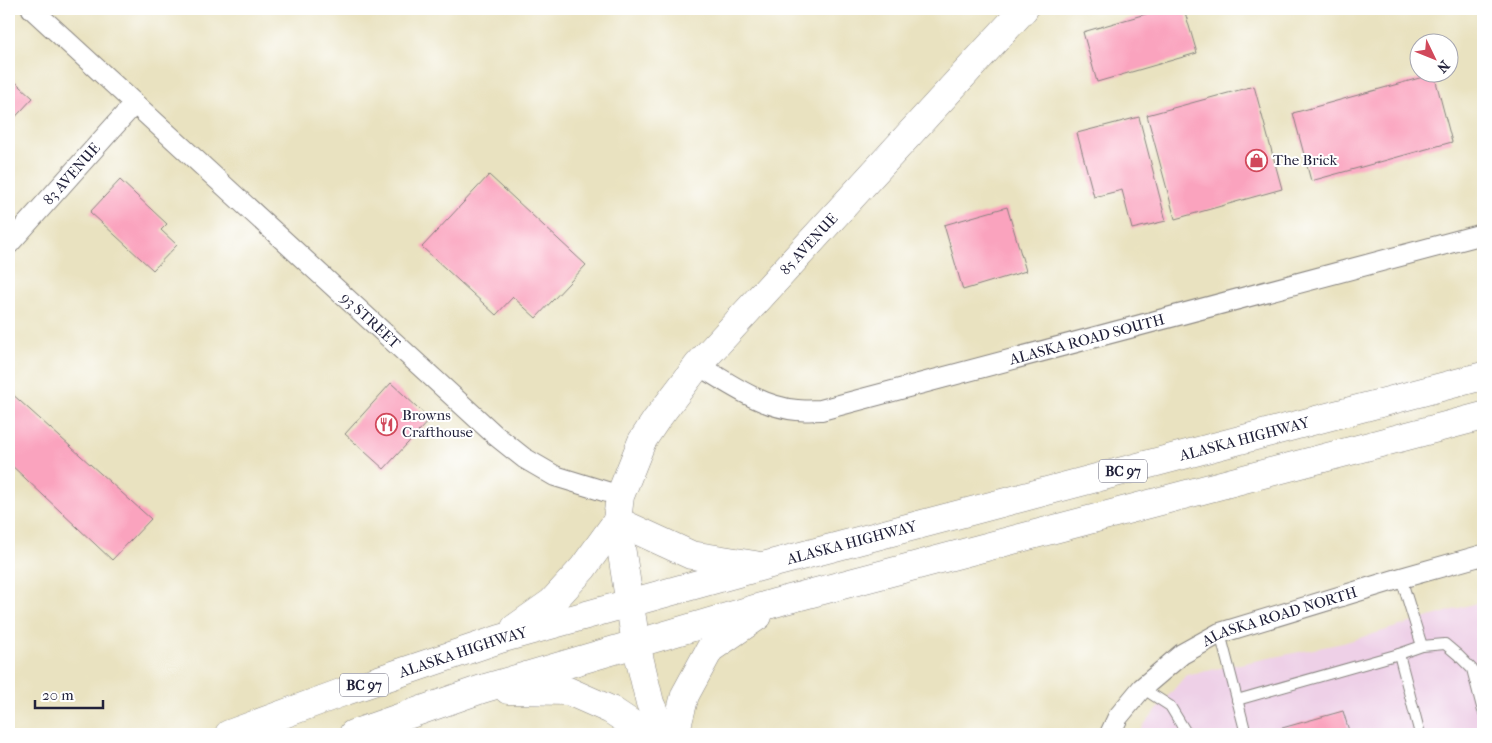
<svg xmlns="http://www.w3.org/2000/svg" width="1492" height="743" viewBox="0 0 1492 743" font-family="'IM FELL French Canon',serif">
<style>
.built{fill:#eed0e7}
.building{fill:#faa3be}
.lines{fill:none;stroke-linecap:round;stroke-linejoin:round}
.lane-casing{stroke:#86827e;stroke-width:12}
.street-casing{stroke:#86827e;stroke-width:22}
.secondary-casing{stroke:#86827e;stroke-width:29}
.highway-casing{stroke:#86827e;stroke-width:29}
.lane{stroke:#fff;stroke-width:10}
.street{stroke:#fff;stroke-width:20}
.secondary{stroke:#fff;stroke-width:28}
.highway{stroke:#fff;stroke-width:28}
.labels{text-anchor:middle;stroke-width:4;stroke-linejoin:round;paint-order:stroke}
.shield{fill:#fff;stroke:#646476;stroke-width:1}
.shield-label{font-size:14px;font-weight:bold;fill:#22223b}
.poi-label{font-size:15px;fill:#22223b;stroke:#fff;text-anchor:start}
.street-label{font-size:15px;fill:#22223b;stroke:#fff}
</style>
<rect width="100%" height="100%" fill="#fff"/>
<filter id="ink" filterUnits="userSpaceOnUse"><feTurbulence type="fractalNoise" baseFrequency=".02" numOctaves="2"/><feDisplacementMap in="SourceGraphic" scale="10" xChannelSelector="R" yChannelSelector="G"/><feConvolveMatrix kernelMatrix="1 2 1 2 8 2 1 2 1" color-interpolation-filters="sRGB"/></filter>
<filter id="wash" filterUnits="userSpaceOnUse"><feTurbulence type="fractalNoise" baseFrequency=".0096" numOctaves="4" result="noise"/><feDisplacementMap in="SourceGraphic" scale="20" xChannelSelector="R" yChannelSelector="G"/><feGaussianBlur stdDeviation="1.12" result="paint"/><feColorMatrix in="noise" values="0 0 0 0 0 0 0 0 0 0 0 0 0 0 0 0 0 1.4 0 .05"/><feComposite in="paint" operator="in"/></filter>
<g filter="url(#wash)">
<rect width="100%" height="100%" fill="#e9e2c0"/>
<path class="built" d="M 1483,601 L 1483,734 L 1139,734 L 1142,727 L 1186,675 L 1343,643 Z"/>
<g id="blocks">
<g class="building">
<path d="M 1163,9 L 1184,9 L 1197,53 L 1097,82 L 1083,32 Z"/>
<path d="M 1434,74 L 1452,142 L 1311,181 L 1293,113 Z"/>
<path d="M 9,76 L 33,98 L 9,124 Z"/>
<path d="M 1254,86 L 1282,189 L 1175,219 L 1147,115 Z"/>
<path d="M 1139,117 L 1166,221 L 1132,229 L 1122,190 L 1094,197 L 1077,133 Z"/>
<path d="M 489,175 L 586,265 L 536,318 L 513,297 L 496,315 L 422,247 Z"/>
<path d="M 120,180 L 167,224 L 161,230 L 177,245 L 153,270 L 90,212 Z"/>
<path d="M 1007,207 L 1026,271 L 963,290 L 944,225 Z"/>
<path d="M 391,383 L 430,419 L 384,469 L 345,434 Z"/>
<path d="M 10,392 L 151,519 L 112,560 L 9,463 L 9,394 Z"/>
<path d="M 1343,711 L 1350,734 L 1276,734 L 1275,730 Z"/>
</g>
</g>
</g>
<g filter="url(#ink)">
<use href="#blocks" fill-opacity="0" stroke="#86827e" stroke-width="1"/>
<g class="lines">
<defs>
<g id="lane">
<path d="M 1401,578 L 1422,646 L 1399,654 L 1420,734"/>
<path d="M 1220,633 L 1246,734"/>
<path d="M 1422,646 L 1445,644 L 1458,655 L 1472,669 L 1483,711"/>
<path d="M 1142,688 L 1170,706 L 1187,734"/>
<path d="M 1237,700 L 1399,654"/>
</g>
<g id="street">
<path id="s1" d="M 32,9 L 495,435 L 524,458 L 555,476 L 620,496"/>
<path id="s2" d="M 9,244 L 134,104"/>
<path id="s3" d="M 698,365 C 728,383 761,407 797,410 C 805,411 813,410 821,410 L 1483,234"/>
<path id="s4" d="M 1110,734 L 1118,717 L 1142,688 L 1182,654 L 1220,633 L 1401,578 L 1483,555"/>
</g>
<g id="secondary">
<path id="s5" d="M 664,734 L 650,703 L 636,644 L 617,521 L 620,496 L 642,441 L 656,420 L 698,365 L 1024,9"/>
</g>
<g id="highway">
<path d="M 515,628 L 552,602 L 583,568 L 617,521 L 691,555 L 755,565"/>
<path d="M 508,690 L 568,691 L 611,710 L 647,734"/>
<path id="s6" d="M 229,734 L 346,691 L 500,639 L 763,566 L 1483,376"/>
<path d="M 353,734 L 482,689 L 778,602 L 1483,416"/>
<path d="M 675,734 L 685,695 L 710,649 L 758,616"/>
</g>
</defs>
<use href="#lane" class="lane-casing"/>
<use href="#street" class="street-casing"/>
<use href="#secondary" class="secondary-casing"/>
<use href="#highway" class="highway-casing"/>
<use href="#lane" class="lane"/>
<use href="#street" class="street"/>
<use href="#secondary" class="secondary"/>
<use href="#highway" class="highway"/>
</g>
</g>
<defs>
<symbol id="shop-ring" viewBox="-11 -11 22 22"><circle r="9.5" fill="#fff" stroke="#d1495b" stroke-width="1.5"/><path d="M-5-2.5h2.3a2.7 3.5 0 0 1 5.4 0H5L5.5 6h-11ZM-1.5-2.5h3a1.5 2.3 0 0 0-3 0Z" fill="#d1495b"/></symbol>
<symbol id="restaurant-ring" viewBox="-11 -11 22 22"><circle r="9.5" fill="#fff" stroke="#d1495b" stroke-width="1.5"/><path d="M-5-6h1v4h1v-4h1v4h1v-4h1v5L-1.5 .5V6h-2V.5L-5-1ZM5-6V6H3V1.5H1.5Q1.5-4 5-6Z" fill="#d1495b"/></symbol>
</defs>
<g fill-rule="evenodd">
<use href="#shop-ring" x="1244" y="148" width="25" height="25"/>
<use href="#restaurant-ring" x="374" y="412" width="25" height="25"/>
</g>
<g class="labels">
<g class="shield">
<rect x="1099" y="459.5" width="48" height="23" rx="4"/>
<rect x="340" y="673.5" width="48" height="23" rx="4"/>
</g>
<g class="shield-label">
<text x="1123" y="476">BC 97</text>
<text x="364" y="690">BC 97</text>
</g>
<g class="poi-label">
<text x="1273" y="165">The Brick</text>
<text x="402" y="420">Browns<tspan x="402" dy="17">Crafthouse</tspan></text>
</g>
<g class="street-label">
<text dy="5" stroke="none"><textPath href="#s2" startOffset="94">83 AVENUE</textPath></text>
<text dy="5" stroke="none"><textPath href="#s5" startOffset="562">85 AVENUE</textPath></text>
<text dy="5" stroke="none"><textPath href="#s1" startOffset="460">93 STREET</textPath></text>
<text dy="5" stroke="none"><textPath href="#s3" startOffset="409">ALASKA ROAD SOUTH</textPath></text>
<text dy="5" stroke="none"><textPath href="#s6" startOffset="1058">ALASKA HIGHWAY</textPath></text>
<text dy="5" stroke="none"><textPath href="#s6" startOffset="652">ALASKA HIGHWAY</textPath></text>
<text dy="5" stroke="none"><textPath href="#s4" startOffset="214">ALASKA ROAD NORTH</textPath></text>
<text dy="5" stroke="none"><textPath href="#s6" startOffset="248">ALASKA HIGHWAY</textPath></text>
</g>
</g>
<rect width="1492" height="743" fill="none" stroke="#fff" stroke-width="30"/>
<g transform="translate(1434 58) rotate(133)"><circle r="24" fill="#ffffff" stroke="#a7a7b1"/>
<path d="M0-4L9 19L0 12L-9 19Z" fill="#d1495b"/>
<text y="-8" font-size="14" font-weight="bold" text-anchor="middle" fill="#22223b">N</text>
</g>
<path d="M35 700v8h68v-8" fill="none" stroke="#22223b" stroke-width="2.5"/>
<text x="42" y="700" font-size="15" fill="#22223b" stroke="#ffffff" stroke-width="4" paint-order="stroke">20 m</text>
</svg>
